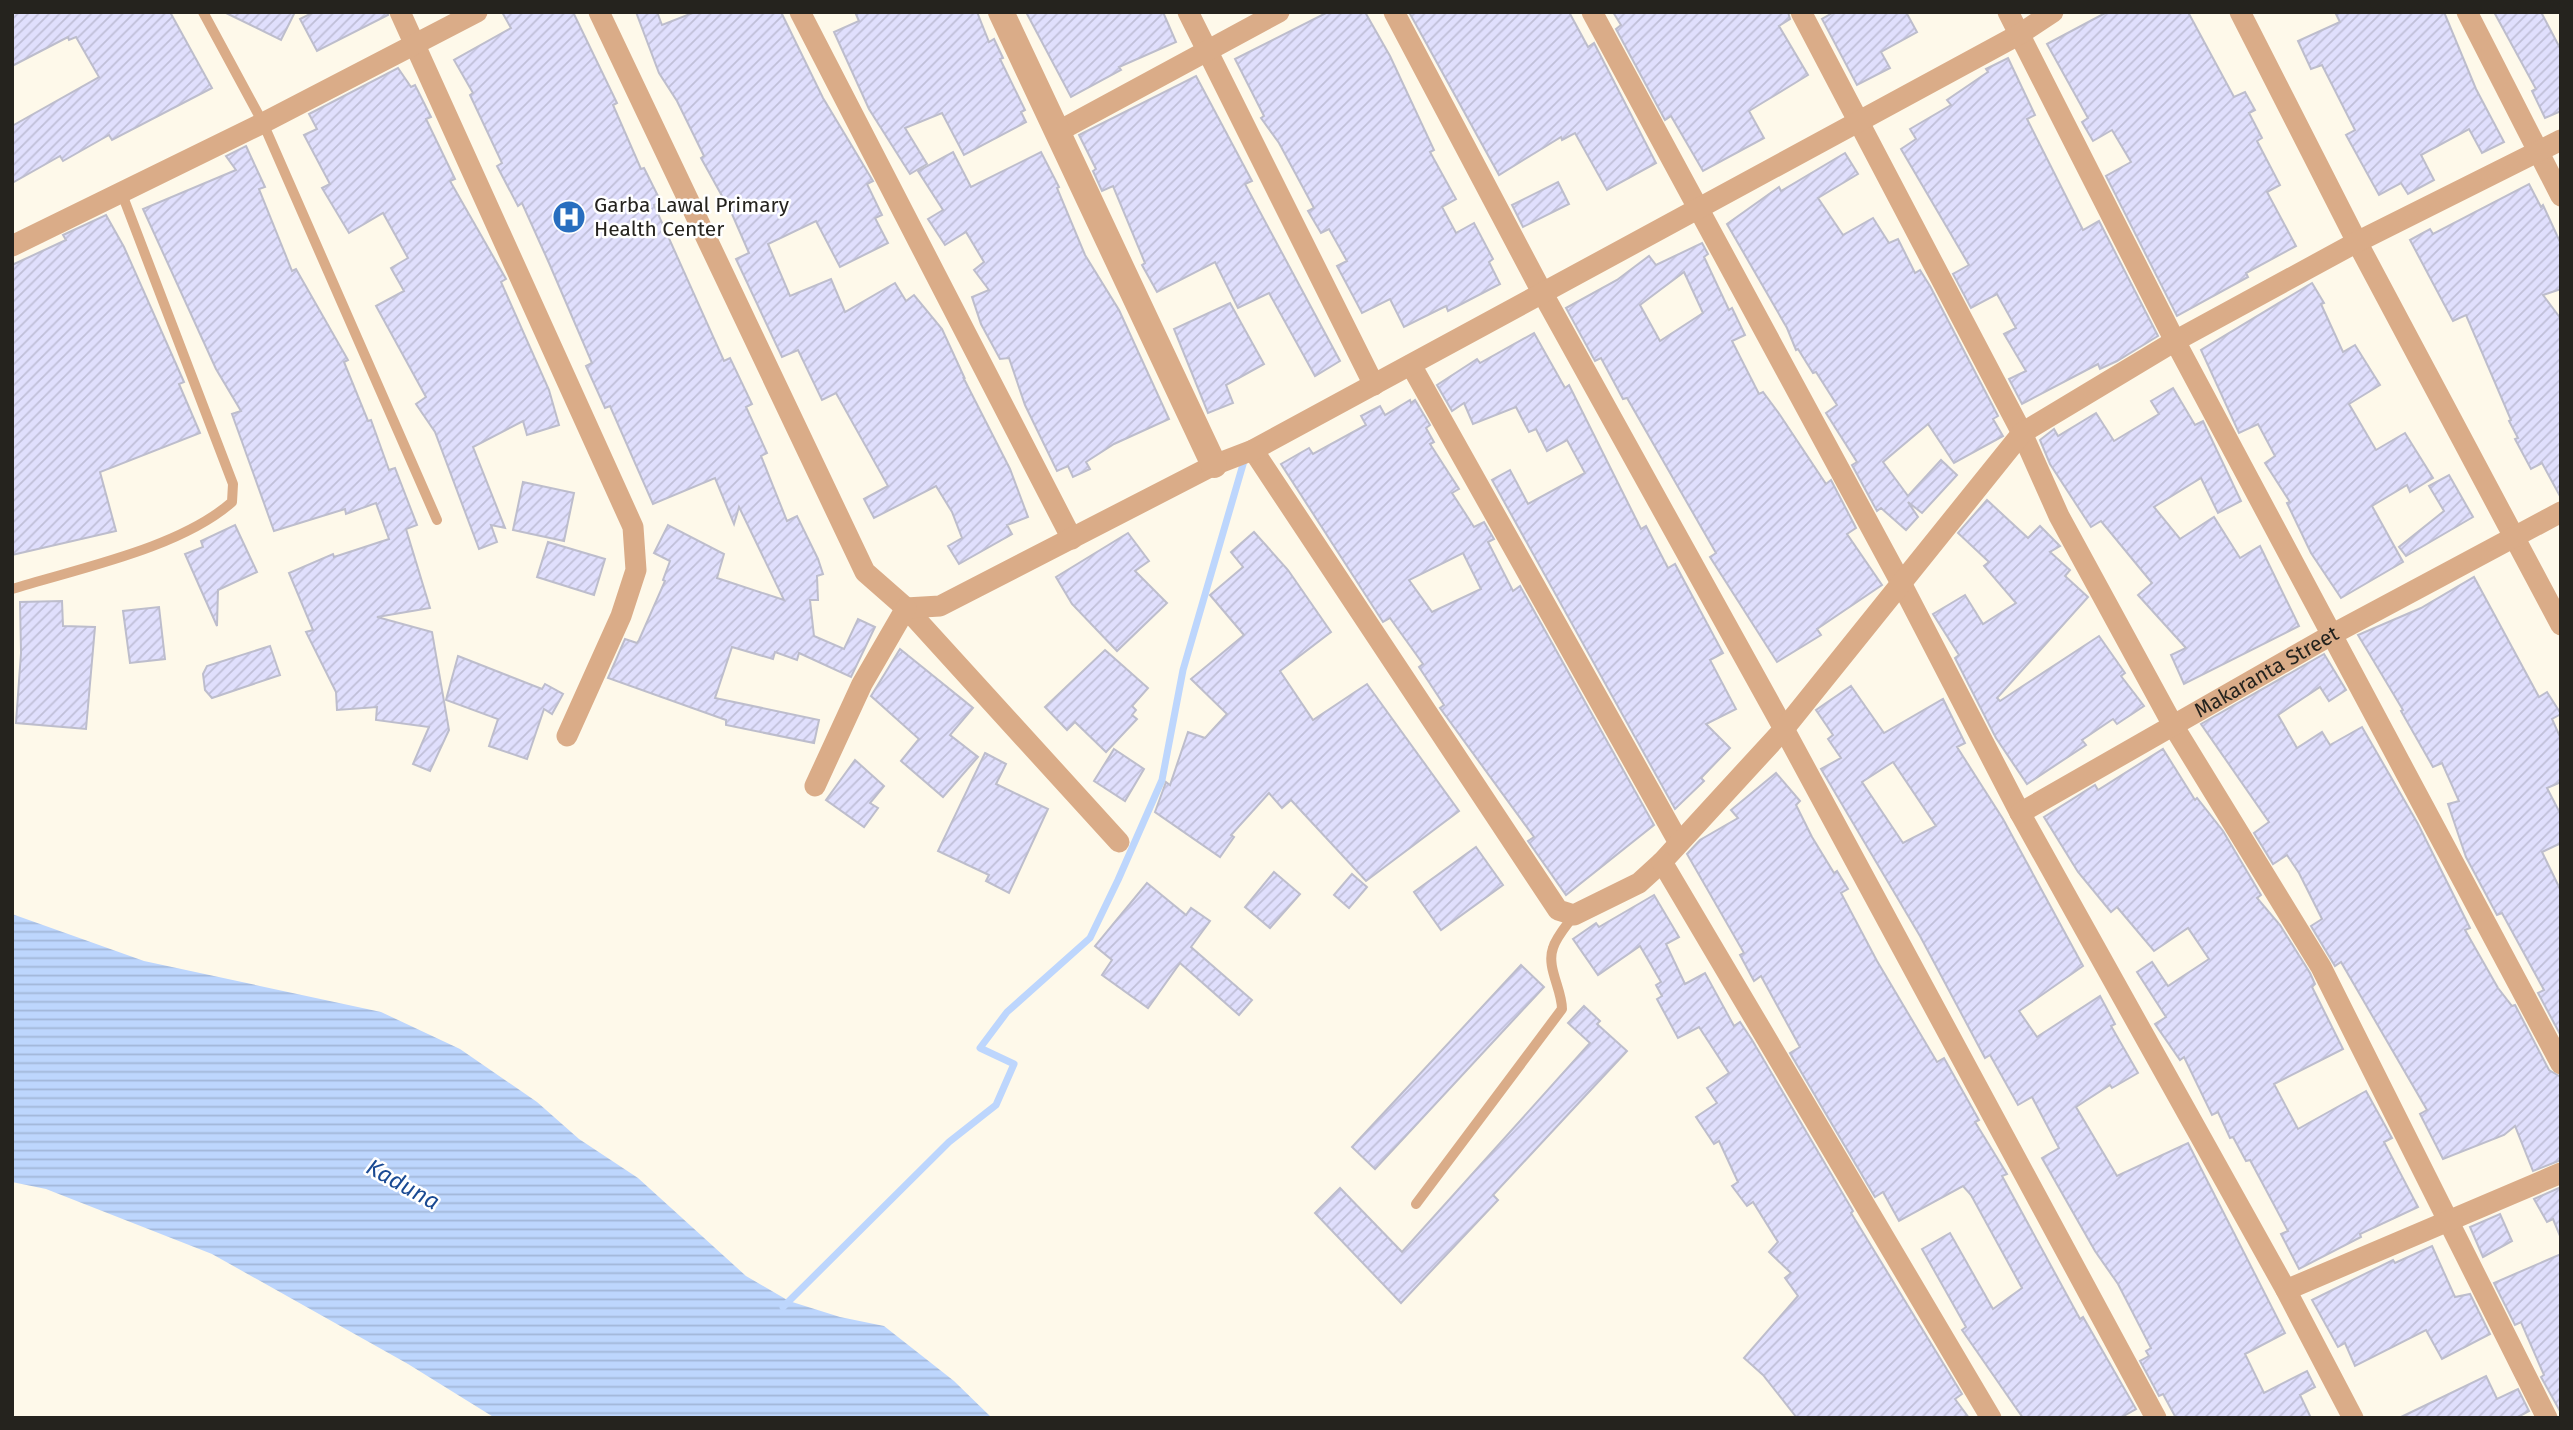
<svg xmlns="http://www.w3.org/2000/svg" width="2573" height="1430" viewBox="0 0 2573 1430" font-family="'Fira Sans',sans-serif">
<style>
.water{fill:url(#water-rules)}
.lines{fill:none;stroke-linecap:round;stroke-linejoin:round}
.stream{stroke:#bdd6fd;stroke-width:7}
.building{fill:url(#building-hatch);stroke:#bdbdcc;stroke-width:2;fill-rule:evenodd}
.service{stroke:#daac88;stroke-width:10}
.minor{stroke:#daac88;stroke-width:21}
.tertiary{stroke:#daac88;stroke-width:26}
.labels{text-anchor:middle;stroke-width:5;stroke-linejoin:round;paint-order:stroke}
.poi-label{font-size:21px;fill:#25231e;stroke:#fff;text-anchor:start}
.street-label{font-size:21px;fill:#25231e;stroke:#fff}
.water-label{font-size:23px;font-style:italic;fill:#1a4a93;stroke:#fff}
</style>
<defs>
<pattern id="water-rules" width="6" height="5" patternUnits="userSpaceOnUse" patternTransform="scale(1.75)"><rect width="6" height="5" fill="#bdd6fd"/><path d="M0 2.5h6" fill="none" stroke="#a2b7d8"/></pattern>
<pattern id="building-hatch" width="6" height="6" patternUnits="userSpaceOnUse" patternTransform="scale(1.75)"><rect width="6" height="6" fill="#e0dffd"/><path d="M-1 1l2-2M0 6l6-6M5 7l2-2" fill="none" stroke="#c0bfd8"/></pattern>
</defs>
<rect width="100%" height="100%" fill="#fef9ea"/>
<path class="water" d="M 12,914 L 144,961 L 381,1012 L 460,1049 L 537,1102 L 579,1139 L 638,1178 L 746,1276 L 789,1301 L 840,1317 L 884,1326 L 954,1381 L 992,1418 L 495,1418 L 408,1364 L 212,1254 L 46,1189 L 12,1182 Z"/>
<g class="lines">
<path class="stream" d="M 783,1307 L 949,1142 L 996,1105 L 1014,1064 L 980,1048 L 1007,1012 L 1090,938 L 1118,880 L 1162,780 L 1183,670 L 1244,461"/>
</g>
<g class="building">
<path d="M 12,12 L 170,12 L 212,88 L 112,140 L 109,135 L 63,161 L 60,156 L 12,183 L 12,126 L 99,77 L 76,37 L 69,40 L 68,37 L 12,66 Z"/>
<path d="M 224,12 L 295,12 L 281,40 Z"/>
<path d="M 314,12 L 387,12 L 388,15 L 317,51 L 300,19 Z"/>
<path d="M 502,12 L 573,12 L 617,103 L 613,105 L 641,169 L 644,168 L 661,202 L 654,205 L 724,361 L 730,358 L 752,404 L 746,407 L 767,453 L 761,456 L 787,521 L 797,516 L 818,559 L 823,574 L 817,576 L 818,600 L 810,600 L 814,636 L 844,649 L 858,619 L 875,627 L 851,677 L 799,653 L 797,660 L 775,652 L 773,659 L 732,647 L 715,698 L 819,720 L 814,743 L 726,725 L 726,720 L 608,678 L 625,639 L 637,643 L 639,640 L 665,581 L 663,580 L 670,561 L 654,553 L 668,525 L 724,554 L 717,578 L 784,600 L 739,507 L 734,524 L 715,478 L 653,504 L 610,406 L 605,408 L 586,366 L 592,363 L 549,263 L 522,203 L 518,206 L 497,166 L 502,163 L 470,95 L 473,93 L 454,60 L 511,28 Z"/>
<path d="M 636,12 L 657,12 L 662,25 L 695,12 L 781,12 L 823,98 L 873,181 L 867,184 L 882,215 L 875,218 L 888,243 L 840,267 L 816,221 L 768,244 L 790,296 L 831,279 L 845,312 L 895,283 L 906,301 L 914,295 L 942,329 L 965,379 L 963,377 L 1010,469 L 1028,517 L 1007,525 L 1012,534 L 959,564 L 948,546 L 962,538 L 952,512 L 936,486 L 874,518 L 864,499 L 888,486 L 836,393 L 822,400 L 798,350 L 782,357 L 736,259 L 749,253 L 732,214 L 701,158 L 704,156 L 677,101 L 659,73 Z"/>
<path d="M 855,12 L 977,12 L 989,42 L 994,39 L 1003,58 L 1000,59 L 1025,110 L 1021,112 L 1026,122 L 964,155 L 942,113 L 905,128 L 927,164 L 910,174 L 869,109 L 834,32 L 859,21 Z"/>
<path d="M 1026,12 L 1163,12 L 1176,42 L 1119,67 L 1121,70 L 1071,97 Z"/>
<path d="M 1328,12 L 1365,12 L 1390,56 L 1434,150 L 1430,152 L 1456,199 L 1442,207 L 1456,233 L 1474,223 L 1493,259 L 1489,262 L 1500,284 L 1448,311 L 1446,306 L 1404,327 L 1390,299 L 1362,313 L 1337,266 L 1347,261 L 1329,229 L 1321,233 L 1308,211 L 1314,208 L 1279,143 L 1261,118 L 1264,116 L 1235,59 Z"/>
<path d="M 1409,12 L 1569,12 L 1588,47 L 1594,43 L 1656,163 L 1607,190 L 1575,133 L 1562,140 L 1561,137 L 1499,175 Z"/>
<path d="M 1613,12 L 1788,12 L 1790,19 L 1779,26 L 1808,75 L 1749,111 L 1764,138 L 1703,171 L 1671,116 L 1665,120 L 1616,29 L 1621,25 Z"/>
<path d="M 1834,12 L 1906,12 L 1917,32 L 1881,52 L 1890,68 L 1857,85 L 1822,19 Z"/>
<path d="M 2107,12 L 2188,12 L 2234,97 L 2245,92 L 2255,110 L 2249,113 L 2262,138 L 2257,141 L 2280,185 L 2267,192 L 2296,246 L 2246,273 L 2248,277 L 2177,316 L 2106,176 L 2131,162 L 2112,130 L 2093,141 L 2082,122 L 2088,118 L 2047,44 Z"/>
<path d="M 2335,12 L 2444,12 L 2476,89 L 2504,142 L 2482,153 L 2469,129 L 2421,155 L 2434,180 L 2408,194 L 2401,183 L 2379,195 L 2346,135 L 2355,130 L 2322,65 L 2311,69 L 2298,41 L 2340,22 Z"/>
<path d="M 2494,12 L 2541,12 L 2561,50 L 2561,111 L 2545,118 L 2532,91 L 2536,89 Z"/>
<path d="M 2008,58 L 2035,115 L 2027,119 L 2083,230 L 2099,221 L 2158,336 L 2117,361 L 2100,369 L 2098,364 L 2022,404 L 2009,379 L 2026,371 L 2004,334 L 2016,328 L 1997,294 L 1971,308 L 1953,274 L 1969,265 L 1901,149 L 1916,139 L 1910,129 L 1951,105 L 1947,100 L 1988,72 L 1986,69 Z"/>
<path d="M 398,68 L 411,87 L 415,85 L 431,117 L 426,119 L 455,179 L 450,181 L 506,279 L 501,282 L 549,390 L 559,425 L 527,435 L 523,421 L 473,447 L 505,528 L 491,525 L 497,542 L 479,549 L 435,432 L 416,404 L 426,397 L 376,306 L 404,291 L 391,268 L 408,258 L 383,213 L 349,233 L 322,188 L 330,184 L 304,135 L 317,129 L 309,114 Z"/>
<path d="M 1196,76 L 1252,181 L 1245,184 L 1340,361 L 1315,376 L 1269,293 L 1238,308 L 1215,262 L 1157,292 L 1142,265 L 1145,263 L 1113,186 L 1102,191 L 1093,171 L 1096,169 L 1079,135 Z"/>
<path d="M 246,146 L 265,187 L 259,189 L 292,271 L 296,269 L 348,360 L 344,362 L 368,421 L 371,420 L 389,470 L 395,468 L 417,525 L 406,529 L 430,608 L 377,617 L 432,632 L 449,730 L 430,771 L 413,764 L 429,727 L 376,720 L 377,707 L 337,710 L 336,692 L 306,632 L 313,630 L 289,573 L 333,554 L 334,557 L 389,539 L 376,503 L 346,514 L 345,509 L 274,531 L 232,414 L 241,411 L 216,369 L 143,209 L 236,170 L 226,156 Z"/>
<path d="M 953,152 L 971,187 L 1041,152 L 1059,187 L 1057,188 L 1085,255 L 1119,310 L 1169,419 L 1114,444 L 1086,462 L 1090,469 L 1073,477 L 1068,466 L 1057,471 L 1025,405 L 1009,358 L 1000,359 L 981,324 L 972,297 L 989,290 L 974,270 L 984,262 L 966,232 L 945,245 L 928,219 L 943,210 L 918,171 Z"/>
<path d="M 1845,153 L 1858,174 L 1818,198 L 1843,235 L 1873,218 L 1889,243 L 1898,239 L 1915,273 L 1920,270 L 1930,286 L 1998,416 L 1993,419 L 2003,436 L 1954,463 L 1928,424 L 1883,462 L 1908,496 L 1941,460 L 1957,475 L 1922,513 L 1908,502 L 1918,517 L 1906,530 L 1881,508 L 1877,511 L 1852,465 L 1857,462 L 1826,413 L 1837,405 L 1816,372 L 1813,373 L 1798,349 L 1796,350 L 1787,328 L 1727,224 L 1779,187 L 1781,191 Z"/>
<path d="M 1558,182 L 1569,204 L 1523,227 L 1512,205 Z"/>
<path d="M 2529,184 L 2541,207 L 2543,205 L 2561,244 L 2561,289 L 2543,295 L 2561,319 L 2561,498 L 2542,463 L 2531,469 L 2515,439 L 2518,438 L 2509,421 L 2511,420 L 2466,315 L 2453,321 L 2410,240 L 2430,229 L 2433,234 Z"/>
<path d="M 106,215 L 124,247 L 184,382 L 179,384 L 200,433 L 100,472 L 116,531 L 12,555 L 12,265 L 66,240 L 63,235 Z"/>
<path d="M 1702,243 L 1708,254 L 1704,257 L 1729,310 L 1732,308 L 1745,335 L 1732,341 L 1759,394 L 1763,392 L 1780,415 L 1826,484 L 1831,480 L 1856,528 L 1847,534 L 1882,585 L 1817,629 L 1821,635 L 1777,662 L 1710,557 L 1716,553 L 1627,398 L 1623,399 L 1601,358 L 1595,361 L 1566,308 L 1617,280 L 1649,256 L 1656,265 ZM 1684,272 L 1703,313 L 1660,341 L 1640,305 Z"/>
<path d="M 2312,283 L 2324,303 L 2321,304 L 2343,352 L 2355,345 L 2380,385 L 2349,404 L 2376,450 L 2405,433 L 2433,478 L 2410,492 L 2407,485 L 2372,506 L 2403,562 L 2341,598 L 2311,553 L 2287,503 L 2290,502 L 2265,463 L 2275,456 L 2258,424 L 2239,433 L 2201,350 Z"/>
<path d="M 1230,303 L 1264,364 L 1226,385 L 1233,403 L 1208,413 L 1174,329 Z"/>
<path d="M 1534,333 L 1565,388 L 1569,385 L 1641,529 L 1646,526 L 1668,568 L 1675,564 L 1723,653 L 1710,660 L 1736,709 L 1706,724 L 1730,748 L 1701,778 L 1704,781 L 1675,809 L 1492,480 L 1510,470 L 1528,504 L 1585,473 L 1567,440 L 1547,451 L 1536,429 L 1529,432 L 1516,407 L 1473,424 L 1464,403 L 1452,411 L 1437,385 L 1477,359 L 1480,363 Z"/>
<path d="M 2173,388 L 2195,425 L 2203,421 L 2241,501 L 2218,513 L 2201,478 L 2154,507 L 2180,539 L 2214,517 L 2240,558 L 2260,546 L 2299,626 L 2184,684 L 2171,655 L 2186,648 L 2138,595 L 2152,583 L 2101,521 L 2091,527 L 2050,464 L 2040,440 L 2054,429 L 2058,436 L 2096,413 L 2114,441 L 2159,414 L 2151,401 Z"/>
<path d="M 1410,400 L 1411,403 L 1415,400 L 1430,425 L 1426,428 L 1434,442 L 1430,444 L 1459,489 L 1452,493 L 1474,527 L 1484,522 L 1494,539 L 1488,542 L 1513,591 L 1520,586 L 1654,825 L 1566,895 L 1528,841 L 1534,837 L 1440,708 L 1444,705 L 1419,667 L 1423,664 L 1390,618 L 1383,622 L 1281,464 L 1309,448 L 1313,454 L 1366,425 L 1361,416 L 1380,406 L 1385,415 ZM 1463,553 L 1481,589 L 1432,612 L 1409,580 Z"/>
<path d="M 2449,475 L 2473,517 L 2406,556 L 2399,547 L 2444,511 L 2429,486 Z"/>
<path d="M 523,482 L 574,493 L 564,541 L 513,530 Z"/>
<path d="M 1987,500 L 2028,538 L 2040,526 L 2060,546 L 2050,552 L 2070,570 L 2065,576 L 2088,597 L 1997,698 L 2000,701 L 2099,636 L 2125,673 L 2121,676 L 2144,706 L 2117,724 L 2113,719 L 2082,740 L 2086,745 L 2027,784 L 1996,738 L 1955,658 L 1959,655 L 1933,614 L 1965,595 L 1983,624 L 2016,603 L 1984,566 L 1989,562 L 1958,533 Z"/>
<path d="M 235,525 L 257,572 L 218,590 L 217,626 L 185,554 L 203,547 L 201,541 Z"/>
<path d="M 1254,532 L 1288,570 L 1331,632 L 1280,671 L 1313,720 L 1367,684 L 1459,811 L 1366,881 L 1291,800 L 1282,808 L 1269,793 L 1231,835 L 1234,837 L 1220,857 L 1155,812 L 1166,782 L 1170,785 L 1188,732 L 1205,738 L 1227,714 L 1191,679 L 1244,635 L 1210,595 L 1243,567 L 1231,552 Z"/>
<path d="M 1128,533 L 1149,561 L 1135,571 L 1167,603 L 1117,651 L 1072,604 L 1056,577 Z"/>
<path d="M 548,542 L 605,559 L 594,595 L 537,577 Z"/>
<path d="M 2474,577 L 2539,697 L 2547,692 L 2561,714 L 2552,719 L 2561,739 L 2561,782 L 2547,788 L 2561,815 L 2561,843 L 2542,852 L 2561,891 L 2561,1036 L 2538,993 L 2544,990 L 2502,913 L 2497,915 L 2466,857 L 2448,804 L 2459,801 L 2442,763 L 2433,767 L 2401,711 L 2403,710 L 2358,635 L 2421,608 Z"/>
<path d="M 62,601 L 63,626 L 95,627 L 86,729 L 16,723 L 21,653 L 20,602 Z"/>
<path d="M 159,607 L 165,659 L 130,663 L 123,611 Z"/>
<path d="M 270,646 L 280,675 L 212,698 L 205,690 L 203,674 L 207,666 Z"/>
<path d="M 900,649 L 973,708 L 950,735 L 978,757 L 943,797 L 901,761 L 919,739 L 871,696 Z"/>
<path d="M 1105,650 L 1148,688 L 1132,706 L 1136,710 L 1132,715 L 1137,719 L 1106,752 L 1075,722 L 1067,730 L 1045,707 Z"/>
<path d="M 2324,654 L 2346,690 L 2329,701 L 2320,687 L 2278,715 L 2297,748 L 2322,732 L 2330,745 L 2362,727 L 2418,824 L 2470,928 L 2465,930 L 2498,988 L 2512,1006 L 2515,1005 L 2549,1070 L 2561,1077 L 2561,1160 L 2533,1171 L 2515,1126 L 2504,1135 L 2443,1159 L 2420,1114 L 2427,1110 L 2341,962 L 2335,966 L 2311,926 L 2322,919 L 2299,873 L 2287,855 L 2273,864 L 2254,833 L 2269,822 L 2201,724 Z"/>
<path d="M 458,656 L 542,689 L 545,684 L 563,694 L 552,714 L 544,709 L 527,759 L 489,746 L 498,719 L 446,700 Z"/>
<path d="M 1851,686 L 1884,733 L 1943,699 L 1965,743 L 1957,747 L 2003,819 L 2083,966 L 2019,1011 L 2037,1037 L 2100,996 L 2115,1024 L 2111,1026 L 2138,1073 L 2112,1088 L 2110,1085 L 2076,1107 L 2117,1176 L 2188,1143 L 2285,1333 L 2245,1354 L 2264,1393 L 2307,1371 L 2315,1387 L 2300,1395 L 2311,1418 L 2176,1418 L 2163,1394 L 2159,1396 L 2140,1361 L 2149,1356 L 2146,1351 L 2151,1348 L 2118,1284 L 2095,1251 L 2042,1158 L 2059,1148 L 2032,1097 L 2018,1105 L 1990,1055 L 1985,1058 L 1920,936 L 1821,769 L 1841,758 L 1828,739 L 1833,735 L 1816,710 ZM 1893,762 L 1936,826 L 1903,843 L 1862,782 Z"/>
<path d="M 1114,749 L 1144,769 L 1125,801 L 1094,781 Z"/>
<path d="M 2163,749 L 2195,800 L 2197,798 L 2223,831 L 2261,895 L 2257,898 L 2280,925 L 2310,973 L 2315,984 L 2312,987 L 2343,1049 L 2274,1084 L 2298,1129 L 2366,1091 L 2392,1138 L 2384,1142 L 2418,1207 L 2360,1234 L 2361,1237 L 2299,1269 L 2281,1234 L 2288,1231 L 2250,1160 L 2246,1161 L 2233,1137 L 2230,1138 L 2218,1112 L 2212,1115 L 2184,1057 L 2180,1060 L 2155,1024 L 2166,1017 L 2137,972 L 2152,962 L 2168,986 L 2209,959 L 2188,928 L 2154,951 L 2117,907 L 2111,912 L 2078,872 L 2044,817 L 2095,785 L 2098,790 Z"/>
<path d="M 985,753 L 1006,764 L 996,784 L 1048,809 L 1009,893 L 986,881 L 989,875 L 938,851 Z"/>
<path d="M 855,760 L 884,786 L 870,803 L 878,808 L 864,827 L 826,800 Z"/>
<path d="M 1776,773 L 1800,801 L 1796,805 L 1812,837 L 1834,873 L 1837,871 L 1848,889 L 1841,893 L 1877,961 L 1937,1062 L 1944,1058 L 1979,1120 L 1975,1122 L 2007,1174 L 2002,1176 L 2080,1319 L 2083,1317 L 2136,1409 L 2120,1418 L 2023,1418 L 1962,1330 L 1966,1327 L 1922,1249 L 1950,1233 L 1993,1309 L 2022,1288 L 1971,1195 L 1963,1186 L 1899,1221 L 1883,1192 L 1875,1197 L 1790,1053 L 1800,1047 L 1761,976 L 1754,981 L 1740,955 L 1744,953 L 1687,854 L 1700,840 L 1738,818 L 1731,810 Z"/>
<path d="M 1476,847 L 1503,885 L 1441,930 L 1414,892 Z"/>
<path d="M 1274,872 L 1300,894 L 1270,928 L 1245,907 Z"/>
<path d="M 1352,874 L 1367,887 L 1349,908 L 1334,895 Z"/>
<path d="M 1147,883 L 1186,915 L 1191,908 L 1210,921 L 1191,947 L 1252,1000 L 1239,1015 L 1180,963 L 1148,1008 L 1102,975 L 1112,960 L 1095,946 Z"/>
<path d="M 1654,895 L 1679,937 L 1666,944 L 1685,984 L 1705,973 L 1734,1026 L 1740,1022 L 1752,1040 L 1853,1211 L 1851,1213 L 1962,1394 L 1955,1399 L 1969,1418 L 1797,1418 L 1763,1375 L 1744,1358 L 1798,1296 L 1785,1278 L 1791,1273 L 1769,1252 L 1778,1242 L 1753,1202 L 1747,1206 L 1732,1186 L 1738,1182 L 1719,1141 L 1714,1144 L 1696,1117 L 1717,1103 L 1707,1088 L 1729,1073 L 1699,1027 L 1678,1038 L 1657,999 L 1662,996 L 1656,985 L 1661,982 L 1640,946 L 1598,975 L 1573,939 L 1596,923 L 1599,927 Z"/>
<path d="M 1521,965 L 1544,987 L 1375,1169 L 1352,1147 Z"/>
<path d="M 1584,1006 L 1600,1021 L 1597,1024 L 1627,1051 L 1493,1195 L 1498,1200 L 1401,1303 L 1315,1213 L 1340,1188 L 1402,1252 L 1590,1043 L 1568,1023 Z"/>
<path d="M 2561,1187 L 2561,1236 L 2560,1236 L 2553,1219 L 2547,1222 L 2534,1199 Z"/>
<path d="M 2500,1214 L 2512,1241 L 2483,1257 L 2470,1227 Z"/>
<path d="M 2432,1246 L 2455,1297 L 2470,1294 L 2490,1334 L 2442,1359 L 2426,1330 L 2355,1366 L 2345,1343 L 2338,1347 L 2312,1300 L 2393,1260 L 2395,1263 Z"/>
<path d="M 2561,1254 L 2561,1413 L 2541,1377 L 2544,1375 L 2521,1322 L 2515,1325 L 2494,1283 Z"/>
<path d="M 2486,1376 L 2497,1399 L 2518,1389 L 2529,1411 L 2516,1418 L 2399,1418 Z"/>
</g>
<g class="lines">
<g class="service">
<path d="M 203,12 L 263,123 L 437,520"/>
<path d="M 12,589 C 80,568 180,548 232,502 L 233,484 L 122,194"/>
<path d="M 1416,1204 L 1562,1009 C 1562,989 1546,967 1553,948 C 1556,937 1567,925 1574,915"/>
</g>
<g class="minor">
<path d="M 400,12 L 633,527 L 636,570 L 621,616 L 567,736"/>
<path d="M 599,12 L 865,572 L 906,608 L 1119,842"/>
<path d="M 800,12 L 1072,539"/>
<path d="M 1188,12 L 1374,385"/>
<path d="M 1394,12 L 1543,294 L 1784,729 L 2156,1418"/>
<path d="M 1592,12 L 1901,583 L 2020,813 L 2286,1290 L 2353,1418"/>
<path d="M 1801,12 L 2022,433 L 2059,516 L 2174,727 L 2321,967 L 2547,1418"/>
<path d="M 2008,12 L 2175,341 L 2561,1064"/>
<path d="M 2240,12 L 2357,242 L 2561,625"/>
<path d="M 2467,12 L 2561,196"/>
<path d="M 1059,131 L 1279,12"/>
<path d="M 12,246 L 263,123 L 477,12"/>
<path d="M 1411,365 L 1678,841"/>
<path d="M 1253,450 L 1558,910 L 1574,915 L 1639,883 L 1662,862 L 1784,729 L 2022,433 L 2175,341 L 2357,242 L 2561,140"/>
<path d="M 906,608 L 940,606 L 1214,465 L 1253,450 L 2020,34 L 2053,12"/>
<path d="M 815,786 L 862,684 L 906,608"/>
<path id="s1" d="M 2020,813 L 2333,634 L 2561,512"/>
<path d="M 1662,862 L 1991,1418"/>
<path d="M 2286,1290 L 2561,1173"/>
</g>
<path class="tertiary" d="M 1001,12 L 1214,465"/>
</g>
<defs>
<symbol id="hospital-disc" viewBox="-11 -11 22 22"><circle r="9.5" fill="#286ebf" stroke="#fff"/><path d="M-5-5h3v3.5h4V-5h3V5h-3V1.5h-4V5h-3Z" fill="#fff"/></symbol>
</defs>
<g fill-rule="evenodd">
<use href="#hospital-disc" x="550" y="198" width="38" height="38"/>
</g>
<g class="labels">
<g class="poi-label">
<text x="594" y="212">Garba Lawal Primary<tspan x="594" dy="24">Health Center</tspan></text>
</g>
<g class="street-label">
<text dy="7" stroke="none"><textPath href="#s1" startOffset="284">Makaranta Street</textPath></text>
</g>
<g class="water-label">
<text transform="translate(403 1184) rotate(29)" y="8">Kaduna</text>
</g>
</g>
<rect width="2573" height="1430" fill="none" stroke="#25231e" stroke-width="28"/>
</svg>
